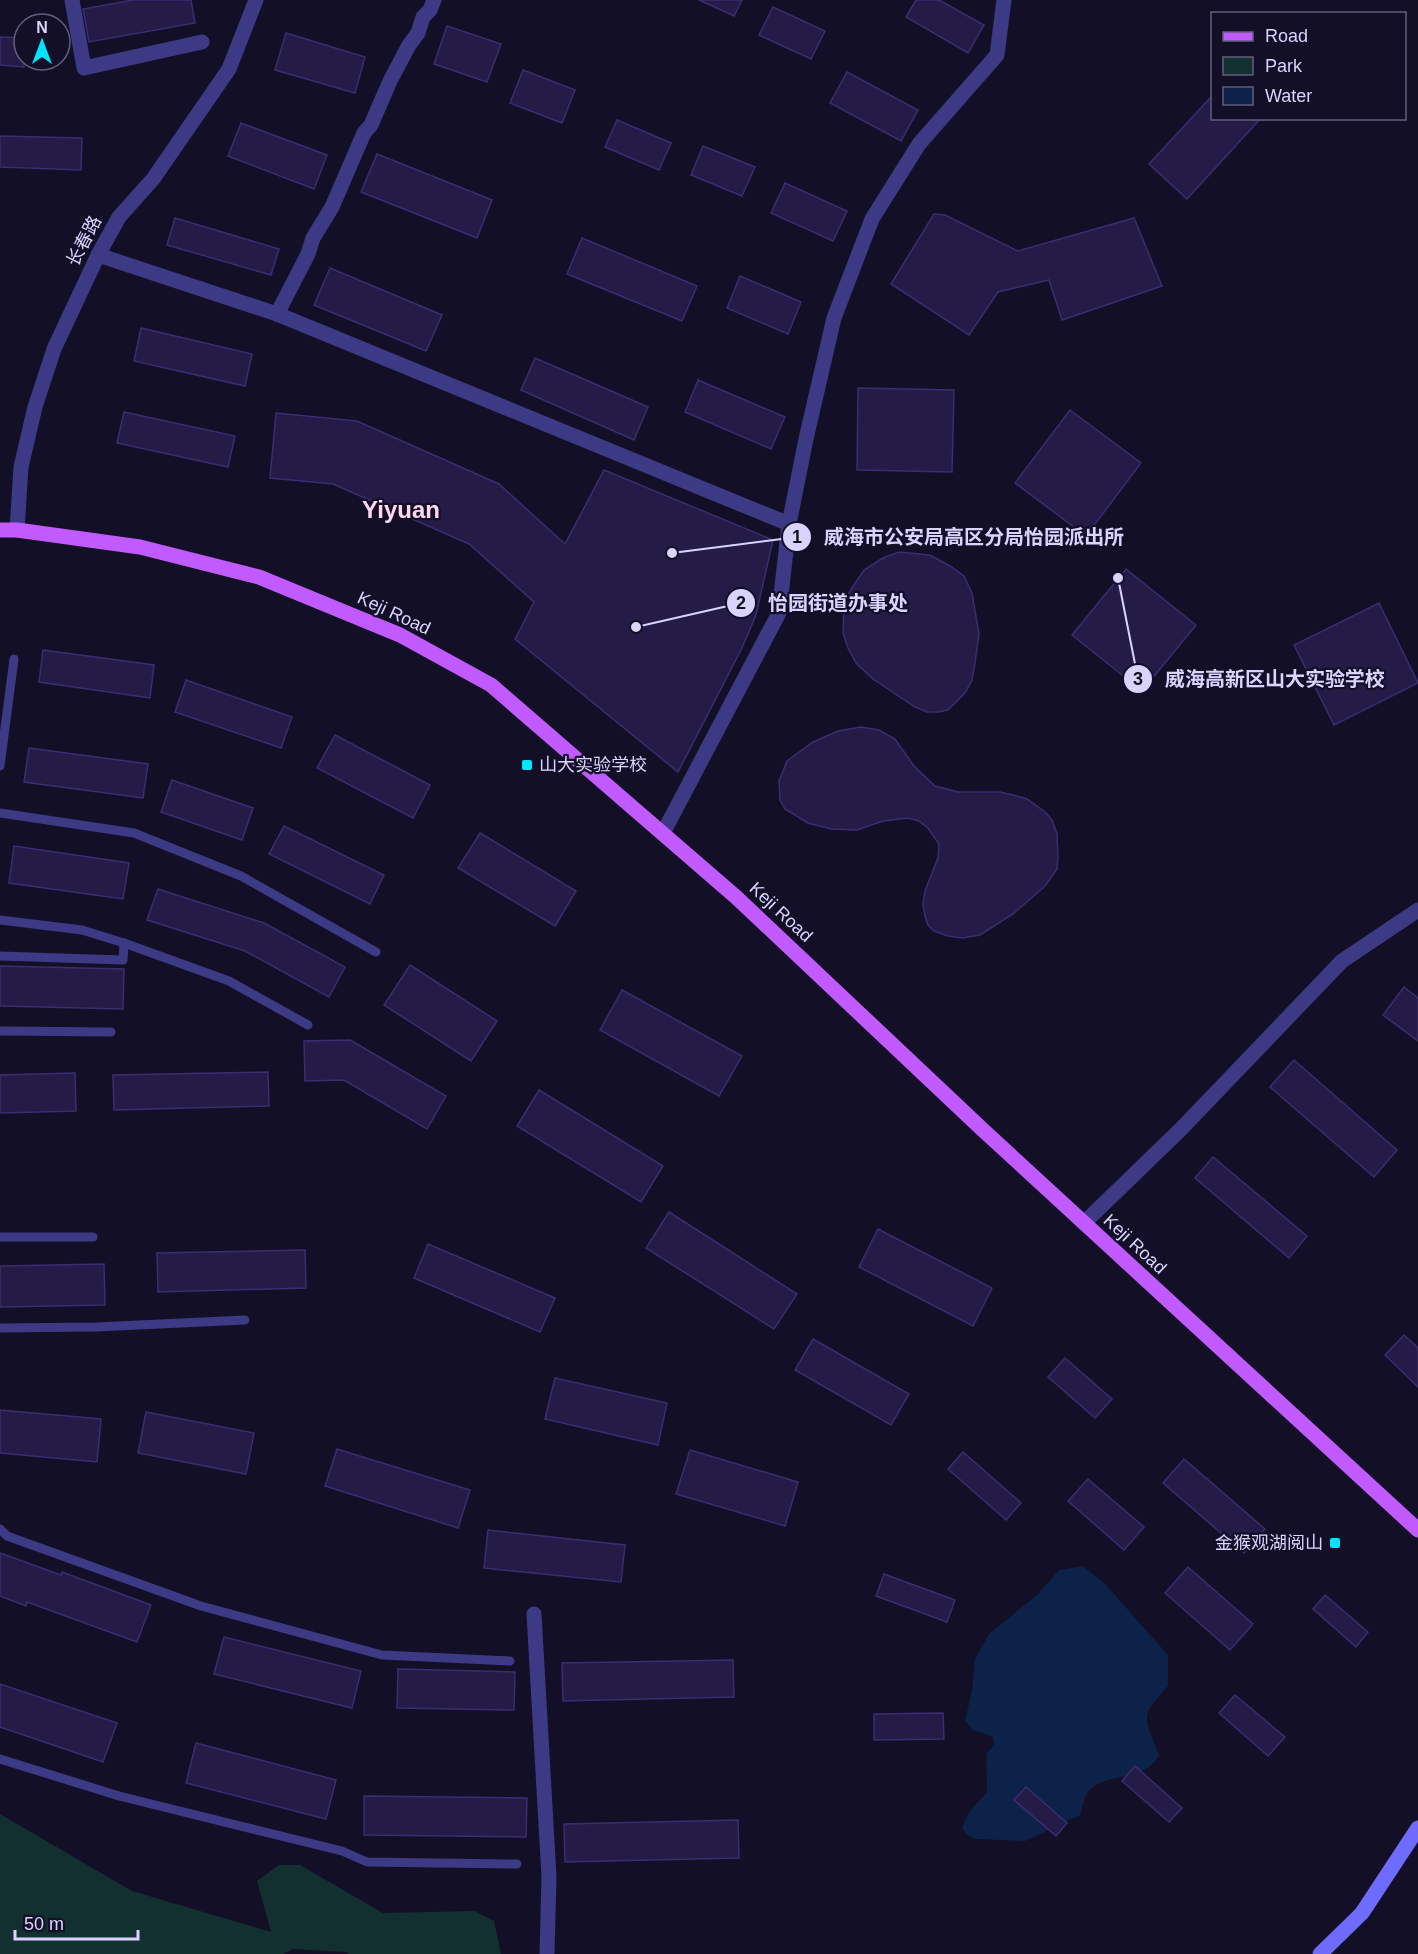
<svg xmlns="http://www.w3.org/2000/svg" width="1418" height="1954" viewBox="0 0 1418 1954" font-family="Arial,'Noto Sans SC',sans-serif">
<style>
.green{fill:#12302f}
.water{fill:#0c2248}
.building{fill:#241b47;stroke:#3b2d73;stroke-width:1.5}
.lines{fill:none;stroke-linecap:round;stroke-linejoin:round}
.service{stroke:#3d3a85;stroke-width:9}
.minor{stroke:#3d3a85;stroke-width:15}
.tertiary{stroke:#3d3a85;stroke-width:15}
.secondary{stroke:#6f6bff;stroke-width:15}
.primary{stroke:#c25bff;stroke-width:15}
.poi-dot{fill:#00e5ff;stroke:#130f26;stroke-width:2}
.labels{text-anchor:middle;stroke-width:4.5;stroke-linejoin:round;paint-order:stroke}
.street-label{font-size:18px;fill:#d9d4ff;stroke:#130f26}
.poi-label{font-size:18px;fill:#d9d4ff;stroke:#130f26;text-anchor:start}
.district-label{font-size:24px;font-weight:bold;fill:#ffd6f0;stroke:#130f26}
.leader{fill:none;stroke:#d9d4ff;stroke-width:2}
.callout-dot{fill:#d9d4ff;stroke:#130f26;stroke-width:2}
.mark-label{font-size:18px;text-anchor:middle;font-weight:bold;fill:#111}
.callout-label{font-size:20px;text-anchor:middle;font-weight:bold;fill:#d9d4ff;stroke:#130f26;stroke-width:4.5;stroke-linejoin:round;paint-order:stroke}
</style>
<rect width="100%" height="100%" fill="#130f26"/>
<path class="green" d="M 0,1814 L 132,1891 L 271,1932 L 257,1881 L 279,1865 L 300,1865 L 383,1913 L 474,1911 L 494,1921 L 501,1954 L 350,1954 L 345,1952 L 293,1949 L 283,1954 L 0,1954 Z"/>
<path class="water" d="M 1083,1566 L 1106,1585 L 1168,1655 L 1168,1686 C 1139,1718 1144,1716 1159,1755 C 1146,1783 1102,1772 1088,1792 C 1084,1798 1082,1808 1080,1815 L 1025,1841 L 976,1839 L 967,1835 L 962,1828 L 969,1812 L 987,1792 L 986,1754 L 994,1745 L 993,1737 L 973,1730 L 965,1721 L 972,1690 L 975,1659 L 989,1634 L 1037,1595 L 1059,1570 Z"/>
<g class="building">
<path d="M 133,0 L 191,0 L 195,23 L 89,42 L 83,9 Z"/>
<path d="M 699,0 L 742,0 L 734,16 Z"/>
<path d="M 916,0 L 939,0 L 984,25 L 968,53 L 906,17 Z"/>
<path d="M 773,7 L 825,31 L 811,59 L 759,35 Z"/>
<path d="M 447,26 L 501,44 L 487,82 L 434,64 Z"/>
<path d="M 286,33 L 365,57 L 355,93 L 275,70 Z"/>
<path d="M 0,37 L 24,38 L 24,67 L 0,65 Z"/>
<path d="M 523,70 L 575,90 L 562,123 L 510,103 Z"/>
<path d="M 847,72 L 918,110 L 901,141 L 830,103 Z"/>
<path d="M 1212,96 L 1212,118 L 1261,118 L 1187,199 L 1149,164 Z"/>
<path d="M 617,120 L 671,143 L 659,170 L 605,147 Z"/>
<path d="M 241,123 L 327,155 L 314,189 L 228,156 Z"/>
<path d="M 0,136 L 82,138 L 81,170 L 0,167 Z"/>
<path d="M 703,146 L 755,167 L 742,196 L 691,175 Z"/>
<path d="M 377,154 L 492,200 L 477,238 L 361,192 Z"/>
<path d="M 785,183 L 847,211 L 833,241 L 771,213 Z"/>
<path d="M 934,214 L 945,215 L 1018,251 L 1134,218 L 1162,286 L 1062,320 L 1049,280 L 998,292 L 969,335 L 891,284 Z"/>
<path d="M 175,218 L 279,249 L 271,275 L 167,245 Z"/>
<path d="M 582,238 L 697,286 L 682,321 L 567,274 Z"/>
<path d="M 330,268 L 442,315 L 426,351 L 314,305 Z"/>
<path d="M 740,276 L 801,302 L 788,334 L 727,308 Z"/>
<path d="M 141,328 L 252,354 L 245,386 L 134,361 Z"/>
<path d="M 535,358 L 648,407 L 634,440 L 521,390 Z"/>
<path d="M 698,380 L 785,417 L 771,449 L 685,412 Z"/>
<path d="M 858,388 L 954,390 L 952,472 L 857,470 Z"/>
<path d="M 1070,410 L 1141,463 L 1086,536 L 1015,483 Z"/>
<path d="M 124,412 L 235,436 L 228,467 L 117,443 Z"/>
<path d="M 276,413 L 357,421 L 499,484 L 565,544 L 604,470 L 773,540 L 756,615 L 742,648 L 678,772 L 515,639 L 534,602 L 469,544 L 333,484 L 270,478 Z"/>
<path d="M 899,552 L 930,555 L 950,566 L 964,576 L 972,593 L 979,634 L 975,663 L 972,680 L 965,693 L 948,710 L 938,712 L 927,712 L 915,707 L 873,679 L 856,663 L 848,648 L 843,633 L 844,606 L 851,589 L 864,570 L 883,558 Z"/>
<path d="M 1126,569 L 1196,625 L 1142,691 L 1072,635 Z"/>
<path d="M 1379,603 L 1418,683 L 1334,725 L 1294,645 Z"/>
<path d="M 43,650 L 154,665 L 150,698 L 39,682 Z"/>
<path d="M 186,680 L 292,717 L 281,748 L 175,712 Z"/>
<path d="M 861,727 L 879,730 L 895,739 L 914,766 L 935,786 L 958,792 L 1000,792 L 1013,795 L 1027,799 L 1045,812 L 1052,820 L 1057,834 L 1058,857 L 1057,869 L 1045,886 L 1013,914 L 980,935 L 963,938 L 948,936 L 934,931 L 928,925 L 925,916 L 923,904 L 925,891 L 938,858 L 939,844 L 928,828 L 919,821 L 908,818 L 883,821 L 857,830 L 831,829 L 808,823 L 785,809 L 780,800 L 779,781 L 787,761 L 813,742 L 838,731 Z"/>
<path d="M 335,735 L 430,785 L 413,818 L 317,768 Z"/>
<path d="M 29,748 L 148,764 L 143,798 L 24,782 Z"/>
<path d="M 172,780 L 253,808 L 242,840 L 161,812 Z"/>
<path d="M 284,826 L 384,875 L 370,904 L 269,854 Z"/>
<path d="M 480,833 L 576,891 L 555,926 L 458,868 Z"/>
<path d="M 14,846 L 129,863 L 123,899 L 9,883 Z"/>
<path d="M 158,889 L 264,923 L 345,967 L 329,997 L 245,951 L 147,920 Z"/>
<path d="M 410,965 L 497,1021 L 471,1061 L 384,1005 Z"/>
<path d="M 0,966 L 124,969 L 123,1009 L 0,1006 Z"/>
<path d="M 1404,987 L 1418,998 L 1418,1041 L 1383,1015 Z"/>
<path d="M 622,990 L 742,1056 L 719,1096 L 600,1030 Z"/>
<path d="M 350,1040 L 446,1096 L 427,1129 L 344,1080 L 305,1081 L 304,1041 Z"/>
<path d="M 1294,1060 L 1397,1150 L 1374,1177 L 1270,1087 Z"/>
<path d="M 268,1072 L 269,1106 L 114,1110 L 113,1075 Z"/>
<path d="M 75,1073 L 76,1111 L 0,1113 L 0,1075 Z"/>
<path d="M 539,1090 L 663,1166 L 641,1202 L 517,1126 Z"/>
<path d="M 1213,1157 L 1307,1236 L 1289,1258 L 1195,1178 Z"/>
<path d="M 669,1212 L 797,1294 L 774,1329 L 646,1248 Z"/>
<path d="M 878,1229 L 992,1288 L 973,1326 L 859,1267 Z"/>
<path d="M 428,1244 L 555,1298 L 540,1332 L 414,1278 Z"/>
<path d="M 305,1250 L 306,1288 L 158,1292 L 157,1253 Z"/>
<path d="M 104,1264 L 105,1305 L 0,1307 L 0,1266 Z"/>
<path d="M 1404,1335 L 1418,1348 L 1418,1387 L 1385,1355 Z"/>
<path d="M 813,1339 L 909,1394 L 891,1425 L 795,1370 Z"/>
<path d="M 1065,1358 L 1112,1399 L 1095,1418 L 1048,1377 Z"/>
<path d="M 555,1378 L 667,1403 L 658,1445 L 545,1419 Z"/>
<path d="M 0,1410 L 101,1419 L 97,1462 L 0,1453 Z"/>
<path d="M 146,1412 L 254,1433 L 246,1474 L 138,1453 Z"/>
<path d="M 337,1449 L 470,1490 L 458,1528 L 325,1486 Z"/>
<path d="M 690,1450 L 798,1482 L 785,1526 L 676,1494 Z"/>
<path d="M 963,1452 L 1021,1503 L 1006,1520 L 948,1469 Z"/>
<path d="M 1184,1459 L 1265,1529 L 1244,1553 L 1163,1483 Z"/>
<path d="M 1088,1479 L 1144,1527 L 1124,1550 L 1068,1501 Z"/>
<path d="M 488,1530 L 625,1545 L 621,1582 L 484,1568 Z"/>
<path d="M 0,1553 L 61,1575 L 62,1572 L 151,1605 L 137,1642 L 27,1602 L 26,1606 L 0,1596 Z"/>
<path d="M 1188,1567 L 1253,1624 L 1230,1650 L 1165,1593 Z"/>
<path d="M 884,1574 L 955,1600 L 947,1622 L 876,1596 Z"/>
<path d="M 1325,1595 L 1368,1632 L 1356,1647 L 1313,1609 Z"/>
<path d="M 224,1637 L 361,1671 L 352,1708 L 214,1674 Z"/>
<path d="M 733,1660 L 734,1697 L 563,1701 L 562,1663 Z"/>
<path d="M 398,1669 L 515,1672 L 514,1710 L 397,1708 Z"/>
<path d="M 0,1684 L 117,1723 L 103,1762 L 0,1727 Z"/>
<path d="M 1235,1695 L 1285,1737 L 1268,1756 L 1219,1713 Z"/>
<path d="M 943,1713 L 944,1739 L 874,1740 L 874,1714 Z"/>
<path d="M 196,1743 L 336,1780 L 326,1819 L 186,1783 Z"/>
<path d="M 1135,1766 L 1182,1808 L 1169,1822 L 1122,1781 Z"/>
<path d="M 1026,1787 L 1067,1823 L 1056,1836 L 1014,1800 Z"/>
<path d="M 364,1796 L 527,1798 L 526,1837 L 364,1835 Z"/>
<path d="M 738,1820 L 739,1858 L 565,1862 L 564,1824 Z"/>
</g>
<g class="lines">
<g class="service">
<path d="M 0,766 L 14,659"/>
<path d="M 0,813 L 134,833 L 241,876 L 376,952"/>
<path d="M 0,920 L 82,930 L 124,943 L 229,981 L 308,1025"/>
<path d="M 0,956 L 123,960 L 124,943"/>
<path d="M 0,1031 L 111,1032"/>
<path d="M 0,1237 L 93,1237"/>
<path d="M 0,1328 L 96,1327 L 245,1320"/>
<path d="M 0,1529 L 7,1536 L 201,1606 L 382,1655 L 510,1661"/>
<path d="M 0,1759 L 119,1796 L 342,1851 L 367,1862 L 517,1864"/>
</g>
<g class="minor">
<path d="M 72,0 L 84,68 L 202,42"/>
<path d="M 98,255 L 277,314 L 789,524"/>
<path d="M 277,314 L 308,254 L 313,238 L 332,207 L 364,133 L 371,125 L 390,81 L 409,45 L 418,33 L 423,17 L 430,10 L 434,0"/>
<path d="M 663,833 L 779,613 L 789,524 L 806,439 L 834,318 L 872,219 L 919,144 L 997,55 L 1004,0"/>
<path d="M 1084,1223 L 1181,1129 L 1342,961 L 1418,910"/>
<path d="M 534,1614 L 549,1877 L 547,1954"/>
</g>
<path class="tertiary" d="M 17,530 L 21,467 L 35,407 L 54,349 L 98,255 L 119,217 L 153,179 L 229,69 L 256,0"/>
<path class="secondary" d="M 1320,1954 L 1362,1913 L 1418,1828"/>
<path class="primary" d="M 0,530 L 17,530 L 140,547 L 259,577 L 400,635 L 491,685 L 736,897 L 983,1130 L 1418,1530"/>
</g>
<g class="poi-dot">
<rect x="521" y="759" width="12" height="12" rx="3"/>
<rect x="1329" y="1537" width="12" height="12" rx="3"/>
</g>
<g class="labels">
<g class="street-label">
<text transform="translate(84 241) rotate(-63)" y="6">长春路</text>
<text transform="translate(394 613) rotate(25)" y="6">Keji Road</text>
<text transform="translate(781 912) rotate(43)" y="6">Keji Road</text>
<text transform="translate(1135 1244) rotate(43)" y="6">Keji Road</text>
</g>
<g class="poi-label">
<text x="539" y="771">山大实验学校</text>
<text x="1323" y="1549" text-anchor="end">金猴观湖阅山</text>
</g>
<g class="district-label">
<text x="401" y="518">Yiyuan</text>
</g>
</g>
<path class="leader" d="M672 553L797 537M636 627L741 603M1118 578L1138 679"/>
<g class="callout-dot">
<circle cx="672" cy="553" r="6"/>
<circle cx="636" cy="627" r="6"/>
<circle cx="1118" cy="578" r="6"/>
<circle cx="797" cy="537" r="15"/>
<circle cx="741" cy="603" r="15"/>
<circle cx="1138" cy="679" r="15"/>
</g>
<g class="mark-label">
<text x="797" y="543">1</text>
<text x="741" y="609">2</text>
<text x="1138" y="685">3</text>
</g>
<g class="callout-label">
<text x="974" y="544">威海市公安局高区分局怡园派出所</text>
<text x="838" y="610">怡园街道办事处</text>
<text x="1275" y="686">威海高新区山大实验学校</text>
</g>
<rect x="1211" y="12" width="195" height="108" fill="#130f26" stroke="#625e7d" stroke-width="1.5"/>
<rect x="1223" y="32" width="30" height="9" fill="#c25bff" stroke="#625e7d" stroke-width="1.5"/>
<text x="1265" y="42" font-size="18" fill="#d9d4ff">Road</text>
<rect x="1223" y="57" width="30" height="18" fill="#12302f" stroke="#625e7d" stroke-width="1.5"/>
<text x="1265" y="72" font-size="18" fill="#d9d4ff">Park</text>
<rect x="1223" y="87" width="30" height="18" fill="#0c2248" stroke="#625e7d" stroke-width="1.5"/>
<text x="1265" y="102" font-size="18" fill="#d9d4ff">Water</text>
<g transform="translate(42 42)"><circle r="28" fill="#130f26" stroke="#625e7d" stroke-width="1.5"/>
<path d="M0-4.5L10 22L0 15L-10 22Z" fill="#00e5ff"/>
<text y="-9" font-size="16" font-weight="bold" text-anchor="middle" fill="#d9d4ff">N</text>
</g>
<path d="M15 1930v9h123v-9" fill="none" stroke="#d9d4ff" stroke-width="3"/>
<text x="24" y="1930" font-size="18" fill="#d9d4ff" stroke="#130f26" stroke-width="4.5" paint-order="stroke">50 m</text>
</svg>
